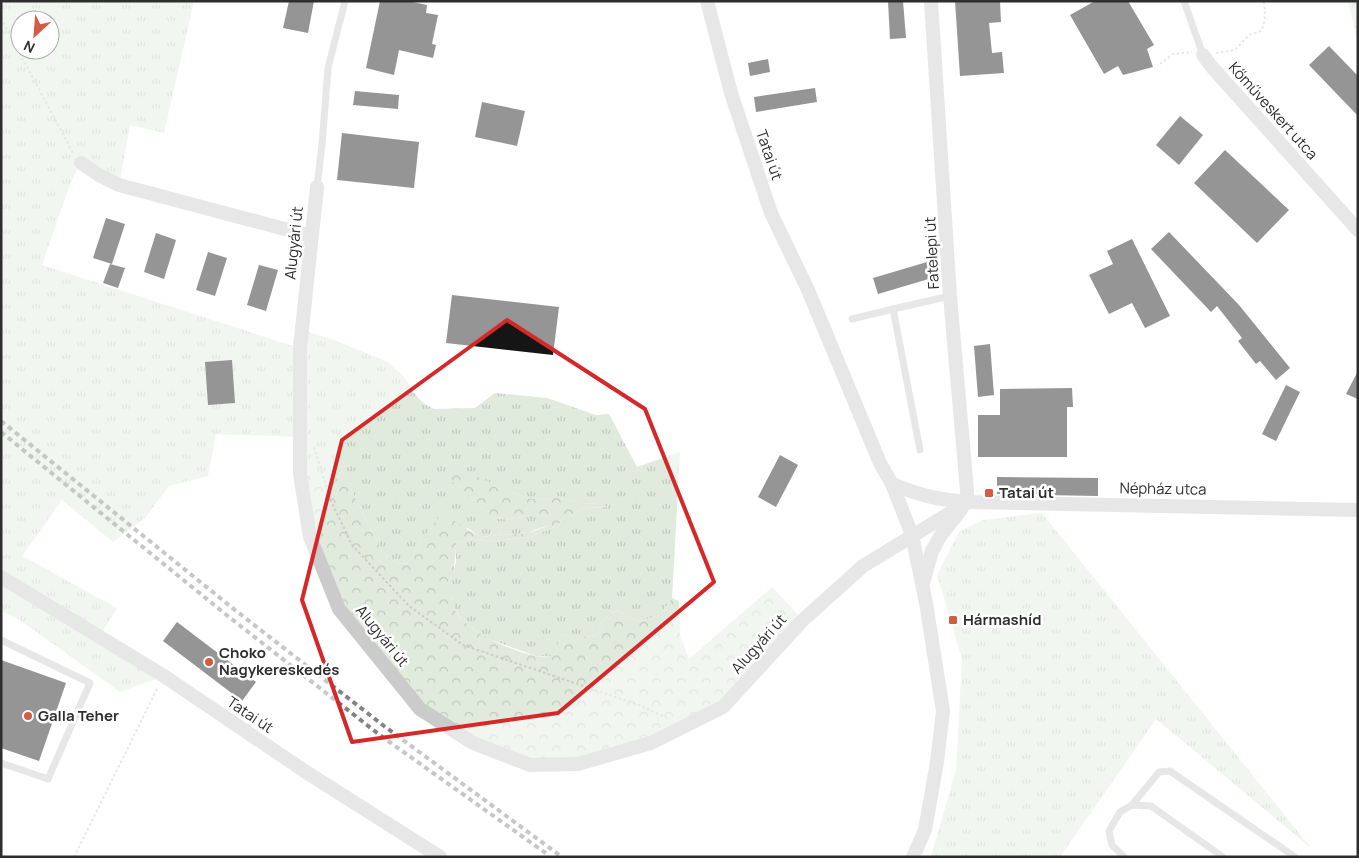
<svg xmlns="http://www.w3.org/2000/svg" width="1359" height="858" viewBox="0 0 1359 858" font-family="Manrope,sans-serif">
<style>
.grass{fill:url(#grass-tufts);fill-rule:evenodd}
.forest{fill:url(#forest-crowns)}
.building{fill:#151515}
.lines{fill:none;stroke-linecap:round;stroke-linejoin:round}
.path{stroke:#cbcbcb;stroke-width:2;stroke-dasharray:2.5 2.5;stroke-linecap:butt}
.lane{stroke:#cbcbcb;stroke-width:7}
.street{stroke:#cbcbcb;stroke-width:14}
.rail{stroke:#838383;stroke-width:4;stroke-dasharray:5 4;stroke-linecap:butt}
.marked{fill:none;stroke:#d62828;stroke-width:4;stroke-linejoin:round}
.poi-dot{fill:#d45c41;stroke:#fff;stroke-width:2}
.labels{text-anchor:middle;stroke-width:5;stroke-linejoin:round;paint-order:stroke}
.street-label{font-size:15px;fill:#2e2e2e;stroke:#fff}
.poi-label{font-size:15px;font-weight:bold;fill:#2e2e2e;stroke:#fff;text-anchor:start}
</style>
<defs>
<pattern id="grass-tufts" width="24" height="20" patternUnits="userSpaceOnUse" patternTransform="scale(1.25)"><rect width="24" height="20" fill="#e0eadd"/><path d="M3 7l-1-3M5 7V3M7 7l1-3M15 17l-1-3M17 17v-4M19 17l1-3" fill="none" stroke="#c0c9be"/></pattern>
<pattern id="forest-crowns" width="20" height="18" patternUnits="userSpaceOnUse" patternTransform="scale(1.25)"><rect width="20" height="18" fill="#e0eadd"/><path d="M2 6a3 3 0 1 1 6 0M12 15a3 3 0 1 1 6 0" fill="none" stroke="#c0c9be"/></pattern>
</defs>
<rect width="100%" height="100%" fill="#fff"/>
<g class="grass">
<path d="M 1,1 L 194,1 L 164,133 L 130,125 L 119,185 L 80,163 L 70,184 L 42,265 L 299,348 L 302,330 L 334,340 L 388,362 L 403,376 L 418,398 L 426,405 L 434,409 L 475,408 L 495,393 L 547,398 L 596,415 L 609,414 L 637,467 L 680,452 L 672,598 L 660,615 L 638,622 L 616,610 L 603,620 L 598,635 L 574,638 L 562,634 L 554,656 L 536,656 L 486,638 L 463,622 L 453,606 L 451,579 L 456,562 L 456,542 L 474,539 L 495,541 L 531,537 L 554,527 L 583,508 L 607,507 L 599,504 L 580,503 L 557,497 L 544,500 L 527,498 L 513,492 L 446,476 L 475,501 L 489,517 C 495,518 502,520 509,519 C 523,518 538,510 552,519 L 550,525 L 534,530 L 529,533 L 480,537 L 468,528 L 422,539 L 407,564 L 396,563 L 382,552 L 342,471 L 331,492 L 300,474 L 299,437 L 216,434 L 208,476 L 169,486 L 145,518 L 113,542 L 62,500 L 22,556 L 117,608 L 103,631 L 164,676 L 120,692 L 17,618 L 1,611 ZM 20,20 L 50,20 L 50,50 L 20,50 Z"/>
<path d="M 1042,513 L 1311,848 L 1156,719 L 1060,857 L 931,857 L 956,770 L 962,659 L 937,575 L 959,532 L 983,520 Z"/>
</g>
<g class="forest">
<path d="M 1347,1 L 1358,1 L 1358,41 L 1348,2 Z"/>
<path d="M 459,469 L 527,498 L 544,500 L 557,497 L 580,503 L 599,504 L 609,507 L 583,508 L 554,527 L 531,537 L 495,541 L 474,539 L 456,542 C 456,563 450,582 453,603 C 457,630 511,650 535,656 C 541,657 548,656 554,656 L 562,634 L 574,638 L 598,635 L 603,620 L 616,610 L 638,622 L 660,615 L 672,598 L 679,601 L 680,636 L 689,659 L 772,587 L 803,620 L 723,707 L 685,726 L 578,764 L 530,765 L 420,709 L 339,609 L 310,537 L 300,474 L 324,476 L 331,492 L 342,471 L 382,552 L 396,563 L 407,564 L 422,539 L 442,513 L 480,537 L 529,533 L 550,525 L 551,519 C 538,510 523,518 509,519 C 502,520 495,518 489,517 L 475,501 L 446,476 L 448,470 Z"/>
</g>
<g class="building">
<path d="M 289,1 L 314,1 L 308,33 L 283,28 Z"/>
<path d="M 380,1 L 408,1 L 427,5 L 426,13 L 438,15 L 432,44 L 436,45 L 433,58 L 399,50 L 394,75 L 366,68 Z"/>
<path d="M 888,1 L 903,1 L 906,38 L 890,39 Z"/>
<path d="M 955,1 L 1000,1 L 1001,22 L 989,23 L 992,53 L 1002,52 L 1004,73 L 960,76 Z"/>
<path d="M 1095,1 L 1128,1 L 1154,45 L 1147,49 L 1153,67 L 1123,75 L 1118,66 L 1104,74 L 1070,15 Z"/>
<path d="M 1329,46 L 1358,76 L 1358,116 L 1309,65 Z"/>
<path d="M 768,59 L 770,72 L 750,76 L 748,63 Z"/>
<path d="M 815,88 L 817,102 L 756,112 L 754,97 Z"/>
<path d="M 355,91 L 399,95 L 398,109 L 353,105 Z"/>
<path d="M 482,102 L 525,111 L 517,146 L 475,137 Z"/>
<path d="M 1180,116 L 1203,135 L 1179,165 L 1156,145 Z"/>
<path d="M 342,133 L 419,142 L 414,188 L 337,180 Z"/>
<path d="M 1225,150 L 1289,210 L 1257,243 L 1194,183 Z"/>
<path d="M 106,218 L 125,224 L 112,264 L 93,258 Z"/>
<path d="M 1169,232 L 1239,305 L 1290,368 L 1276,380 L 1260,361 L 1256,364 L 1238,341 L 1242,338 L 1217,306 L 1211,312 L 1151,249 Z"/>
<path d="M 156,233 L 176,240 L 164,279 L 144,272 Z"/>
<path d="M 1132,239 L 1170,316 L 1145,328 L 1132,303 L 1109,314 L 1089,275 L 1113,264 L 1107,251 Z"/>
<path d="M 208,252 L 227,258 L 215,296 L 196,290 Z"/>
<path d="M 927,262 L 932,278 L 878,294 L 873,278 Z"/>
<path d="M 110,264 L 125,268 L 118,288 L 103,283 Z"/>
<path d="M 259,265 L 278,270 L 266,311 L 247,305 Z"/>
<path d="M 452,295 L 559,307 L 553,355 L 446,343 Z"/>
<path d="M 990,344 L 994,395 L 978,397 L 974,346 Z"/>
<path d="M 232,360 L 235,403 L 208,405 L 205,362 Z"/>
<path d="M 1358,371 L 1358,399 L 1346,394 Z"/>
<path d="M 1286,385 L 1300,392 L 1276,441 L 1262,434 Z"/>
<path d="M 1072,388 L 1073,407 L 1067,407 L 1067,457 L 978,457 L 978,415 L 1000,415 L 1000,389 Z"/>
<path d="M 780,455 L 798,465 L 776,507 L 758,497 Z"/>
<path d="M 997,477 L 1098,478 L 1098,496 L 997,494 Z"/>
<path d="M 177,622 L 256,682 L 242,701 L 163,641 Z"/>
<path d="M 1,660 L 66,683 L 39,761 L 1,748 Z"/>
</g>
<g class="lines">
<g class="path">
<path d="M 1,18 L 73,153"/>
<path d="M 1216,53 L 1235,50 L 1249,35 L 1261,31 C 1266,21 1265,12 1264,1"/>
<path d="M 1160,64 L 1173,54 L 1192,52"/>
<path d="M 314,447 L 331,501 L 352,545 L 409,606 L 463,645 L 636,704 L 670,719"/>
<path d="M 74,857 L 158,687"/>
</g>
<g class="lane">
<path d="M 1184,1 L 1203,55"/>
<path d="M 317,187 L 322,145 L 328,68 L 345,1"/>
<path d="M 852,319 L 893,309"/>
<path d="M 920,450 L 893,309 L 950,296"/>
<path d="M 1,640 L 90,683 L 48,779 L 1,763"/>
<path d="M 1132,805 L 1159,772 L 1170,771 L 1295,857"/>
<path d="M 1124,857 L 1112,845 L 1109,831 L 1120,812 L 1132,805 L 1151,806 L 1223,857"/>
</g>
<g class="street">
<path d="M 707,1 L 731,93 L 771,213 L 808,290 L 880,463 L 892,484 L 912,535 L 926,603 L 943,711 L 937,762 L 925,830 L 913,857"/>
<path d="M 931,1 L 950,296 L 968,502"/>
<path d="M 1203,55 L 1211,66 L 1358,230"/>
<path d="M 81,163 L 99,175 L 119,185 L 311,236"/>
<path d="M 317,187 L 300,348 L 300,474 L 310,537 L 339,609 L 420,709 L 473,743 L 530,765 L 578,764 L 651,743 L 723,707 L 803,620 L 863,566 L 968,502"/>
<path d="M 892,484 C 919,495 938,500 968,502 L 1358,510"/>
<path d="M 1,577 L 164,676 L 306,772 L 440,857"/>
<path d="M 923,583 L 932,551 L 941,535 L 961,510"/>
</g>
<g class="rail">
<path d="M 1,421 L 235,610 L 384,726 L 562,857"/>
<path d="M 1,432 L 229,617 L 381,736 L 547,854"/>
</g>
</g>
<path d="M0 0H1359V858H0ZM 507,320 L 645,409 L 714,582 L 558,713 L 352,742 L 302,600 L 342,440 Z" fill="#fff" fill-opacity=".55" fill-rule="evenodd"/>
<path class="marked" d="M 507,320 L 645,409 L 714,582 L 558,713 L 352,742 L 302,600 L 342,440 Z"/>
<g class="poi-dot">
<rect x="984" y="488" width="10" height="10" rx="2.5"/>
<rect x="948" y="615" width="10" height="10" rx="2.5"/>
<circle cx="209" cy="662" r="5"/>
<circle cx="28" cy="716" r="5"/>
</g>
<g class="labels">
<g class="street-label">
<text transform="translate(1273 111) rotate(48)" y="5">Kőműveskert utca</text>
<text transform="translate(769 155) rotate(71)" y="5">Tatai út</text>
<text transform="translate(294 243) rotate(-84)" y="5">Alugyári út</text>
<text transform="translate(932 253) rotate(-93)" y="5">Fatelepi út</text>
<text transform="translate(1163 489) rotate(1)" y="5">Népház utca</text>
<text transform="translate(382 636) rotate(51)" y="5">Alugyári út</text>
<text transform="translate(759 644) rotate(-48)" y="5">Alugyári út</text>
<text transform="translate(250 715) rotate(34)" y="5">Tatai út</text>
</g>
<g class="poi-label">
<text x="999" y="498">Tatai út</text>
<text x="963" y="625">Hármashíd</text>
<text x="219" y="658">Choko<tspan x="219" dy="17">Nagykereskedés</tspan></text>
<text x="38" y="721">Galla Teher</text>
</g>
</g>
<rect width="1359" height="858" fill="none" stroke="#2e2e2e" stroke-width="5"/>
<g transform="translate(35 35) rotate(206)"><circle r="24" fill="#ffffff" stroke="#ababab"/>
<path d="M0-4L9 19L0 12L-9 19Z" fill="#d45c41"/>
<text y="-8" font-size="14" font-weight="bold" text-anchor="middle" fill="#2e2e2e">N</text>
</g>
</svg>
